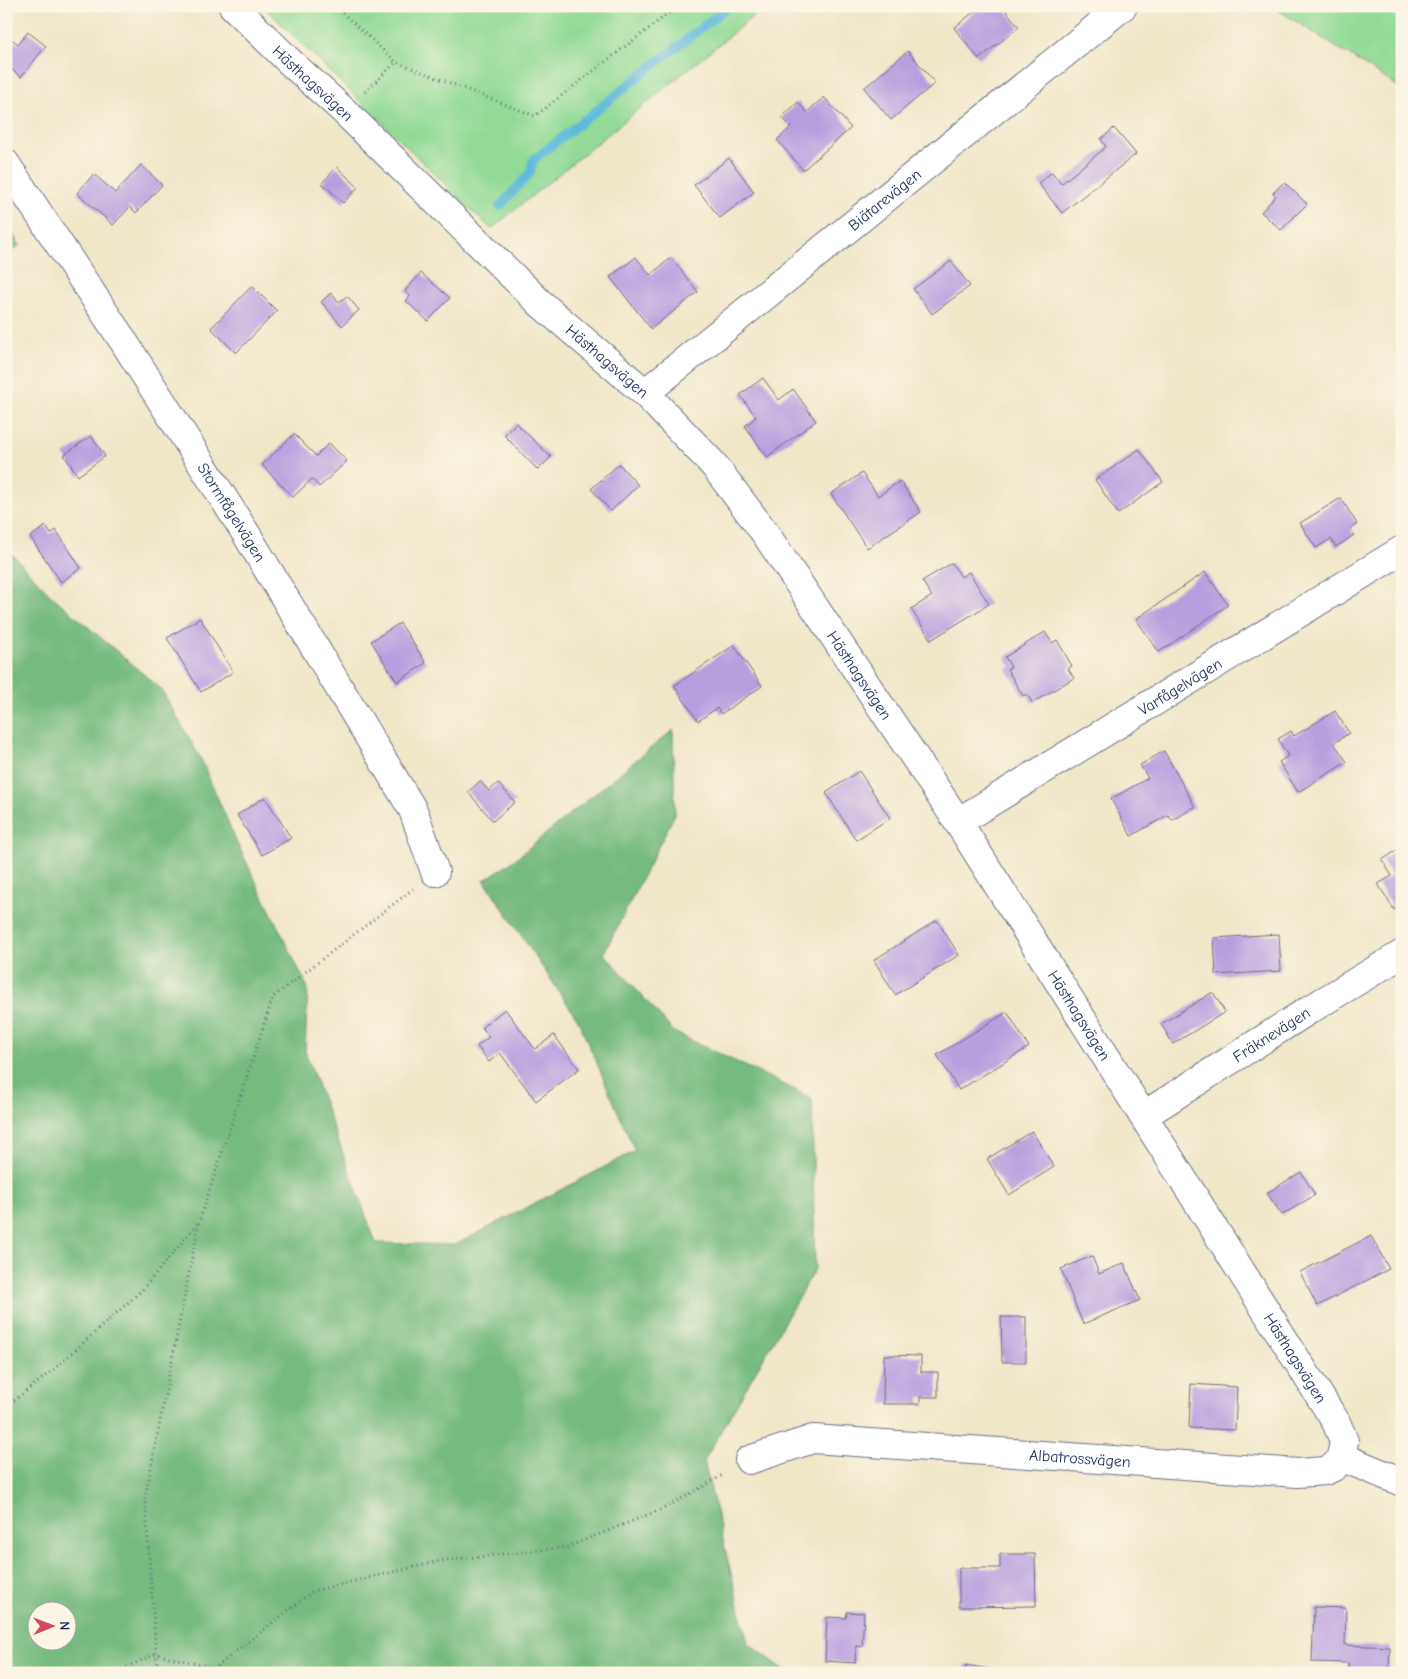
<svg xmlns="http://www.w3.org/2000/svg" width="1408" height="1679" viewBox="0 0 1408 1679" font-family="'Comic Neue',sans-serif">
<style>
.green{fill:#92da95;stroke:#56847a}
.forest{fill:#75ba7e;stroke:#48746e;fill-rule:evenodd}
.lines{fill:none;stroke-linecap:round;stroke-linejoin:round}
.stream{stroke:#5ebadc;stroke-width:9}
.building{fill:#b79edf}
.minor-casing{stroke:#666f83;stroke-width:30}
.path{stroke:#666f83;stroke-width:3;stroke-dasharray:1 4;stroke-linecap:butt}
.minor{stroke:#fff;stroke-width:28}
.labels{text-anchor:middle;stroke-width:5;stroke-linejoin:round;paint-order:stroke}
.street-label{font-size:16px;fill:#1b2f5e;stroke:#fcf5e5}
</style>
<rect width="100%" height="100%" fill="#fcf5e5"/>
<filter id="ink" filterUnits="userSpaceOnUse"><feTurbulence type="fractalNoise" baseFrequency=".02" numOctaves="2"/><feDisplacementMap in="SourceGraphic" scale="10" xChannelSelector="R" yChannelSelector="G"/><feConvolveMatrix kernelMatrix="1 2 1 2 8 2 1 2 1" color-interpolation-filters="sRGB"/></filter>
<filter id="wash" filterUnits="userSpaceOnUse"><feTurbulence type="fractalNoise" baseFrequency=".0096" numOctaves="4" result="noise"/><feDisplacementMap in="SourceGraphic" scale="20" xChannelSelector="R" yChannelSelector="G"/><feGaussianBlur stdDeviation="1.12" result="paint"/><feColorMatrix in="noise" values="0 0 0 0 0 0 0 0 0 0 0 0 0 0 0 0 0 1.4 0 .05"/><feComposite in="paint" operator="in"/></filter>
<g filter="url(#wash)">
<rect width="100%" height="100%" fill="#f0e6c8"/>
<g class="green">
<path d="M 263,6 L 766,6 L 491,229 Z"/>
<path d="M 1272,6 L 1402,6 L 1402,89 Z"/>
</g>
<g class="forest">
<path d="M 6,224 L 20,245 L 6,255 Z"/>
<path d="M 6,548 L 53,597 L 161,689 L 201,759 L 237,843 L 308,988 L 305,1051 L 376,1243 L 455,1245 L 635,1151 L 578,1020 L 484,880 L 509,864 L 673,730 L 675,814 L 604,953 L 674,1032 L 812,1098 L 815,1269 L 704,1461 L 748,1643 L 789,1673 L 6,1673 ZM 38,1612 L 68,1612 L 68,1642 L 38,1642 Z"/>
</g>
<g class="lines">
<path class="stream" d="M 500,206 L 530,173 L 533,160 L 729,6"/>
</g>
<g id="blocks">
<g class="building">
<path d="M 981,6 L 1002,6 L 1019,27 L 979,59 L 954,28 Z"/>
<path d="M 28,32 L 46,46 L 21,77 L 6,65 L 6,41 L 9,37 L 18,44 Z"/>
<path d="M 908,51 L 935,83 L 891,120 L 864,88 Z"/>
<path d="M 824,97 L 851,128 L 803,170 L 777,140 L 791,127 L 782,117 L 798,102 L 807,112 Z"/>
<path d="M 1114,128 L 1136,154 L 1062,213 L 1038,183 L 1052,172 L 1061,184 L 1106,147 L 1101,139 Z"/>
<path d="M 729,158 L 754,192 L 720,218 L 694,185 Z"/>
<path d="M 141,165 L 162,185 L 136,213 L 130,207 L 113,225 L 77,193 L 94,174 L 115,193 Z"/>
<path d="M 337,167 L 358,187 L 343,203 L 322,183 Z"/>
<path d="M 1284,182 L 1307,204 L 1281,230 L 1261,212 L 1276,196 L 1273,193 Z"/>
<path d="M 636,257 L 650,275 L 671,258 L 698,292 L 651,329 L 610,277 Z"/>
<path d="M 951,261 L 970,286 L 932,314 L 913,289 Z"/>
<path d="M 421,273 L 450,298 L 428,321 L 406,301 L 410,296 L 405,291 Z"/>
<path d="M 252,286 L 277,311 L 236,353 L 211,328 Z"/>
<path d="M 331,293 L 339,302 L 347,296 L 359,310 L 342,326 L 321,302 Z"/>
<path d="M 763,378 L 779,400 L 793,389 L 816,421 L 767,457 L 745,426 L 756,417 L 740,395 Z"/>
<path d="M 516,423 L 551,457 L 538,470 L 504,435 Z"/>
<path d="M 294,434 L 316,456 L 329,443 L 347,461 L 319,487 L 312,479 L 293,497 L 262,465 Z"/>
<path d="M 91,436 L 105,456 L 78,476 L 64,455 Z"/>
<path d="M 1139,449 L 1163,482 L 1118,514 L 1095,480 Z"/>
<path d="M 619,464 L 638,485 L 611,511 L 591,489 Z"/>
<path d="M 862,473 L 878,496 L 900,481 L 921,512 L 867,548 L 831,494 Z"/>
<path d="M 1341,498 L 1357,524 L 1350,528 L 1354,535 L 1336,547 L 1331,539 L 1316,548 L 1300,523 Z"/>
<path d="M 46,526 L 51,534 L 56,530 L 81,568 L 61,582 L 30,537 Z"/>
<path d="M 952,563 L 961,577 L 969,572 L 989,604 L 931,640 L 911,609 L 932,596 L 922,581 Z"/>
<path d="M 1205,572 L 1228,605 L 1159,652 L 1136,619 Z"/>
<path d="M 200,618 L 233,672 L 201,692 L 167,638 Z"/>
<path d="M 400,623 L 426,663 L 397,682 L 371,641 Z"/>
<path d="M 1045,632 L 1052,643 L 1057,640 L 1072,666 L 1068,669 L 1074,678 L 1032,703 L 1027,694 L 1023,696 L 1007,669 L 1011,667 L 1005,657 Z"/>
<path d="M 734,645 L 762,686 L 721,714 L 717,708 L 698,721 L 674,686 Z"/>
<path d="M 1335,711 L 1349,733 L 1334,743 L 1347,762 L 1298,792 L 1279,762 L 1288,756 L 1278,739 L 1291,731 L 1294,736 Z"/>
<path d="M 1164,751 L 1195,807 L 1172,820 L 1168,815 L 1131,836 L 1111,799 L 1148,778 L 1140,765 Z"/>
<path d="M 859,771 L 890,818 L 856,840 L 826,793 Z"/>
<path d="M 480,781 L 489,791 L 498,783 L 515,802 L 493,821 L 468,792 Z"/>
<path d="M 265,797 L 291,838 L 262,855 L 237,815 Z"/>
<path d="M 1402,847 L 1402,905 L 1394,910 L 1378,884 L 1392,876 L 1382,860 Z"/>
<path d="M 937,920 L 959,955 L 895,995 L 874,960 Z"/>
<path d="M 1279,934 L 1281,971 L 1216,975 L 1214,938 Z"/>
<path d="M 1213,992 L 1225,1012 L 1173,1044 L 1161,1024 Z"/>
<path d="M 505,1009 L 535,1049 L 554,1035 L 579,1069 L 536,1101 L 500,1053 L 489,1062 L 477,1046 L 489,1037 L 482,1027 Z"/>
<path d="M 1007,1012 L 1029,1047 L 959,1090 L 937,1055 Z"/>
<path d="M 1032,1131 L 1054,1167 L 1009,1195 L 987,1159 Z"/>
<path d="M 1301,1172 L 1315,1195 L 1282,1215 L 1267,1193 Z"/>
<path d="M 1371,1236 L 1389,1269 L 1317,1306 L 1300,1272 Z"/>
<path d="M 1092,1256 L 1099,1274 L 1124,1263 L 1140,1300 L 1083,1324 L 1061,1269 Z"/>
<path d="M 1001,1317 L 1026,1317 L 1026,1362 L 1002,1362 Z"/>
<path d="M 884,1355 L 921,1356 L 921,1372 L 938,1372 L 938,1397 L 920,1397 L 920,1404 L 883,1404 Z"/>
<path d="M 1191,1384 L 1237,1387 L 1235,1430 L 1189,1428 Z"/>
<path d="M 1000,1554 L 1035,1554 L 1036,1606 L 959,1607 L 959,1568 L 1000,1568 Z"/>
<path d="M 1314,1607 L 1346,1608 L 1345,1645 L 1390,1647 L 1389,1673 L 1348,1672 L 1348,1663 L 1312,1662 Z"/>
<path d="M 847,1612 L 864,1613 L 862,1647 L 856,1646 L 855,1663 L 825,1661 L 827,1617 L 846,1618 Z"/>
<path d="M 966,1665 L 1006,1672 L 1006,1673 L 965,1673 Z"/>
</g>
</g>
</g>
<g filter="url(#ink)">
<use href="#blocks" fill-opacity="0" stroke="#666f83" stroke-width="1"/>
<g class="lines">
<defs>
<g id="minor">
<path id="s1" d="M 233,6 L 290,62 L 345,112 L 540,303 L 645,393 L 713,464 L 765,533 L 958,822 L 1336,1422 L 1344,1441 L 1341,1457"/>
<path id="s2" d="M 6,164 L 124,342 L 245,532 L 413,810 L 435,872"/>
<path id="s3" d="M 645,393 L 1123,6"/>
<path id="s4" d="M 958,822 L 1402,550"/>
<path id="s5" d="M 1143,1116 L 1309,1010 L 1402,954"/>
<path id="s6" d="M 749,1460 L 813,1439 L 1298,1473 L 1325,1471 L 1334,1467 L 1341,1457 L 1402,1482"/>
</g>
</defs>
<use href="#minor" class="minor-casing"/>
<g class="path">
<path d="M 335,6 L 396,62 L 535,116 L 678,6"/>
<path d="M 365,92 L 396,62"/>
<path d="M 6,1407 L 53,1370 L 142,1290 L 198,1223"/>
<path d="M 113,1673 L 156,1654 L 215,1668 L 313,1591 L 440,1561 L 567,1547 L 665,1508 L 723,1475"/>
<path d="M 159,1673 L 156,1654 L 145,1498 L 199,1222 L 273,997 L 413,889"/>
</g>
<use href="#minor" class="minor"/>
</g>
</g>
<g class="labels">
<g class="street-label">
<text dy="6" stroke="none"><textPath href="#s1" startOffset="111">Hästhagsvägen</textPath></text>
<text dy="6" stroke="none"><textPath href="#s3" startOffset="308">Biätarevägen</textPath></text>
<text dy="6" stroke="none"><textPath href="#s1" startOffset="516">Hästhagsvägen</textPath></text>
<text dy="6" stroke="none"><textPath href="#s2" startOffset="415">Stormfågelvägen</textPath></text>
<text dy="6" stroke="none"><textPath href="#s1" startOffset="921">Hästhagsvägen</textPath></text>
<text dy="6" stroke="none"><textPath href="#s4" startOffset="260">Varfågelvägen</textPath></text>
<text dy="6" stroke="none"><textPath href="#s1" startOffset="1326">Hästhagsvägen</textPath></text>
<text dy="6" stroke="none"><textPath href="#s5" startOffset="152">Fräknevägen</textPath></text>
<text dy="6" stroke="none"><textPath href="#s1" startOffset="1731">Hästhagsvägen</textPath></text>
<text dy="6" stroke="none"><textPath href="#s6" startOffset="335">Albatrossvägen</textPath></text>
</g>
</g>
<rect width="1408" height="1679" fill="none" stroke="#fcf5e5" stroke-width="25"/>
<g transform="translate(52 1626) rotate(89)"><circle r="24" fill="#fcf5e5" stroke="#a2a6af"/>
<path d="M0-4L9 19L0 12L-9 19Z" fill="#d1495b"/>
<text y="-8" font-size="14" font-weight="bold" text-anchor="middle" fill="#1b2f5e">N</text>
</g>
</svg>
